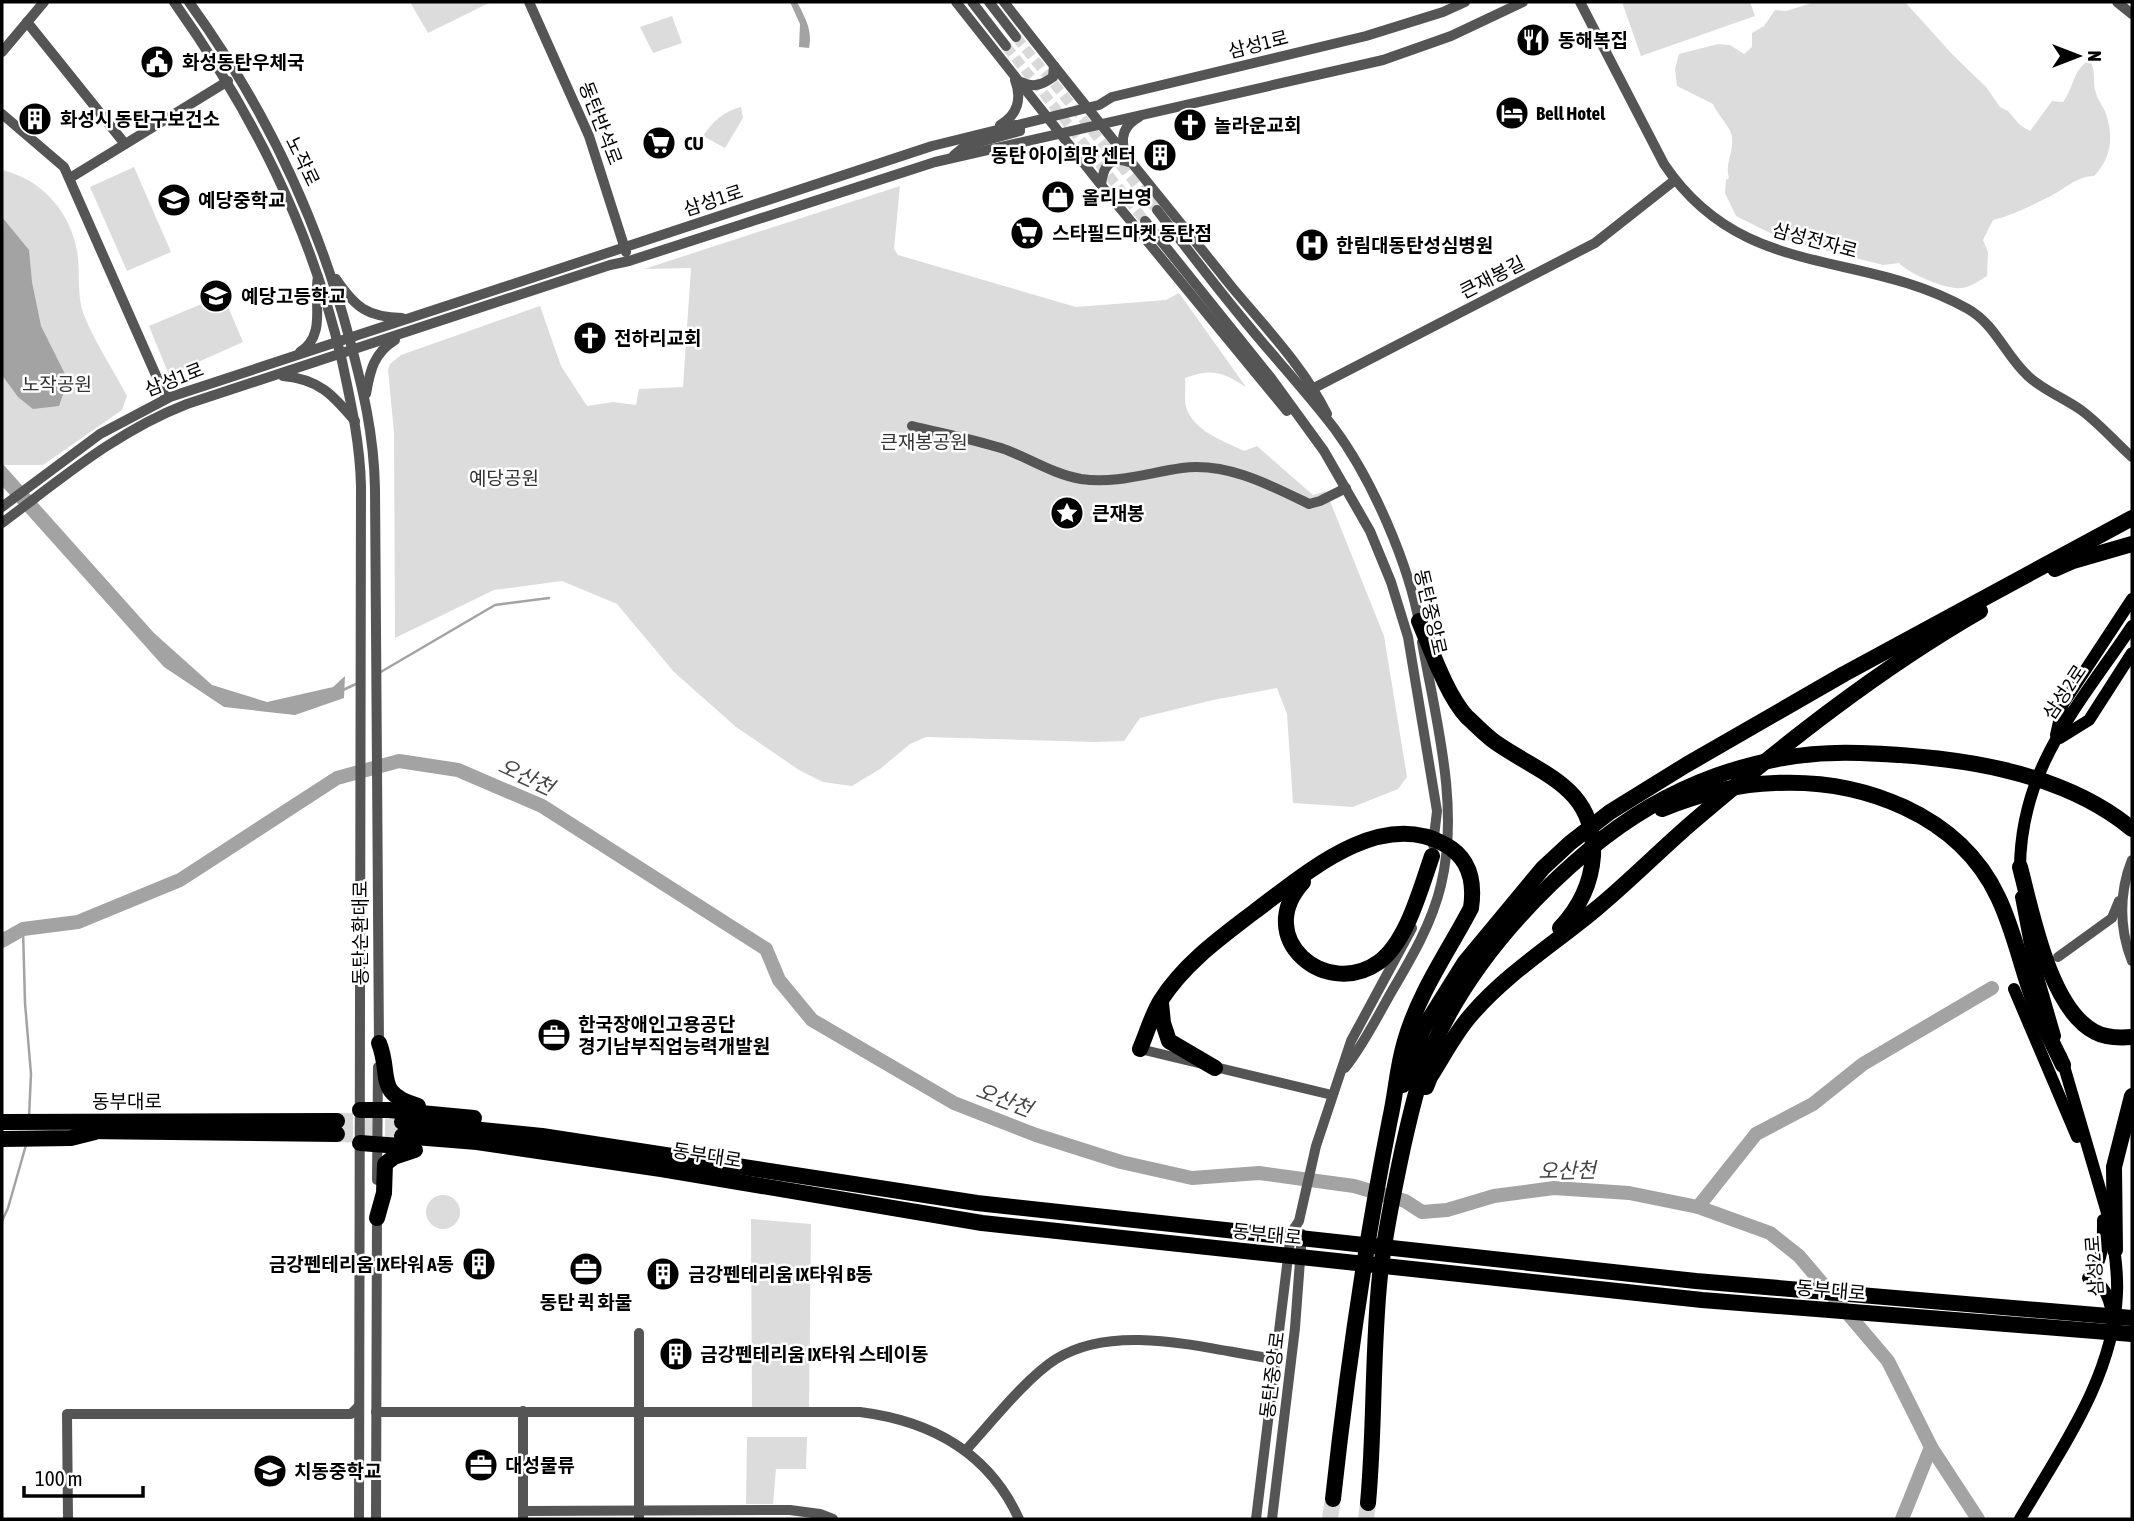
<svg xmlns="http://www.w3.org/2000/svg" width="2134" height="1521" viewBox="0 0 2134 1521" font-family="'Asap Condensed','Noto Sans KR',sans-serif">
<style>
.green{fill:#dcdcdc}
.water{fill:#a3a3a3}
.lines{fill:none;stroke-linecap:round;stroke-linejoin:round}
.stream{stroke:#a3a3a3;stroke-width:2.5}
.river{stroke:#a3a3a3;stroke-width:14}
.minor-tunnel{stroke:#d9d9d9;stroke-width:10;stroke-dasharray:10 5;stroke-linecap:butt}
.highway-tunnel{stroke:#d9d9d9;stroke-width:16;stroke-dasharray:16 8;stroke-linecap:butt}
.minor{stroke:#555;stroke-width:10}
.major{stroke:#000;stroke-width:12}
.highway{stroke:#000;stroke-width:16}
.labels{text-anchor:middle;stroke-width:5;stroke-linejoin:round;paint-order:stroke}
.poi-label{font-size:19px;font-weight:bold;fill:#000;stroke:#fff;text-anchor:start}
.street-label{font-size:19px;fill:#000;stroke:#fff}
.park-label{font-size:19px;fill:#333;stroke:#fff}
.water-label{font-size:21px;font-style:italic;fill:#444;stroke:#fff}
</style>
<rect width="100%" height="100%" fill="#fff"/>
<g class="green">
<path d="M 410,2 L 491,2 L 428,33 Z"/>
<path d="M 1622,2 L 1750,2 L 1755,16 L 1641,56 Z"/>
<path d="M 1815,2 L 1905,2 L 1952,54 L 1986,87 L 2000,107 L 2008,111 L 2020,125 L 2030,131 L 2052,101 L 2063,102 C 2074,88 2073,68 2090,60 C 2097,75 2092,81 2096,93 C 2098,101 2104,107 2106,114 C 2114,138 2111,158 2094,176 C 2075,177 2065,189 2049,197 C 2030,206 2013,215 1993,220 L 1983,240 L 1988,252 L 1987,276 C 1979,281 1971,287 1961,288 C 1947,290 1909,274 1899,263 L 1883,265 L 1782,239 L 1736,216 L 1725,193 L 1726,180 L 1729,178 C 1724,163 1736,149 1731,133 C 1727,123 1717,114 1713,104 L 1677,86 L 1675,69 L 1679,54 L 1718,44 L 1730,45 L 1744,54 L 1752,47 L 1752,33 L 1764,26 L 1775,10 L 1786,11 Z"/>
<path d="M 672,16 L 682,43 L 653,53 L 640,27 Z"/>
<path d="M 741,107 L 743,118 L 725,148 L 703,136 C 712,122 724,111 741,107 Z"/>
<path d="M 134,167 L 171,252 L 127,271 L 90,187 Z"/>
<path d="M 2,170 C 41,179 70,211 77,251 C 81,272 76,295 84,315 C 95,343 113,369 127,396 L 122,410 L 43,465 L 3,465 L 2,460 Z"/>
<path d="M 900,186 L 894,249 L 898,255 L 1076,307 L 1166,300 L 1179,293 L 1246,387 C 1222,372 1213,368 1185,378 C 1186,387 1184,398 1186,407 C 1193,431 1224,441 1244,451 L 1257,446 L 1313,495 L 1326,491 L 1384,636 L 1407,777 L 1398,789 L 1353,807 L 1293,803 L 1287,714 L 1277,688 L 1213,700 L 1140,718 L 1124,741 L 1095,742 L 926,737 L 910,744 L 880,769 L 852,786 L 823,782 L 799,770 L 736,727 L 674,672 L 617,604 L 562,581 L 494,590 L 395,638 L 394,432 L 388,370 L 390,364 L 401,355 L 540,306 L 561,366 L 587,406 L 613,402 L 636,405 L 639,389 L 683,387 L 691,268 L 644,269 Z"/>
<path d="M 223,295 L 243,342 L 169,375 L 149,326 Z"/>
<circle cx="443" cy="1212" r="17"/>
<path d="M 751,1219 L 811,1224 L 809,1409 L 752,1410 Z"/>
<path d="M 747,1437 L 807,1437 L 806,1469 L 776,1469 L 773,1504 L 746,1504 Z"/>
</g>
<g class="water">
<path d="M 790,2 L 797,2 C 805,17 813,31 809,48 L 799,47 L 800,24 Z"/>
<path d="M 2,217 L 29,250 L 32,282 L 41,326 L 68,380 L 59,406 L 33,409 L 18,397 L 2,375 Z"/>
<path d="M 2,463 L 154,633 L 212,685 L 267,702 L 333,687 L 345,676 L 344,698 L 295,715 L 224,707 L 164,667 L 2,486 Z"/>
</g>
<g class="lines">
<g class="stream">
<path d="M 379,673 L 495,605 L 549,598"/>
<path d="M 341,691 L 358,683"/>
<path d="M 23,929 L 25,1003 L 31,1074 L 29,1117"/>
<path d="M 2,1221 L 8,1208 L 26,1145"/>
</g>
<g class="river">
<path d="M 2,941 L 23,929 L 78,922 L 180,880 L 337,778 L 399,761 L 458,770 L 542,806 L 766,949 L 779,980 L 812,1020 L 954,1103 L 1036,1135 L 1121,1162 L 1192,1178 L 1259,1173 L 1354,1186 L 1405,1201 L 1422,1212 L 1447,1210 L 1494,1196 L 1554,1188 L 1629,1193 L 1698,1207 L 1770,1233 L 1799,1256 L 1888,1361 L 1931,1447 L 1978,1519"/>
<path d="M 1698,1207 L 1756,1134 L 1813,1104 L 1863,1064 L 1992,988"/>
<path d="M 1902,1519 L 1931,1447"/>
</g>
<g class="minor-tunnel">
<path d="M 1016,37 L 1157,210"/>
<path d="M 1006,46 L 1145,221"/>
</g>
<g class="highway-tunnel">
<path d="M 337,1121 L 402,1122"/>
<path d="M 337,1134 L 402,1136"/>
<path d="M 1330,1519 L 1333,1499"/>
<path d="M 1366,1519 L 1368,1503"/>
</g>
<g class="minor">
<path d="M 174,2 C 252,112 311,228 342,361 C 351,403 360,443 361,486 L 359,1519"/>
<path d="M 189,2 C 262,103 317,216 349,337 C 363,389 374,434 375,489 L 379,1047"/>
<path d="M 529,2 L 589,136 L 626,252"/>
<path d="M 956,2 L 1101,185 L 1287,411"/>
<path d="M 972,2 L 1006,46"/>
<path d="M 989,2 L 1016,37"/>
<path d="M 1004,2 C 1078,98 1155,191 1231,286 C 1265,327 1303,366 1327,414"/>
<path d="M 1580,2 L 1664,164 C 1743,282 1861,248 1968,309 C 1996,325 2005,355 2028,376 C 2043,390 2064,398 2081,410 C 2100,424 2115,442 2132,457"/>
<path d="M 2117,2 L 2132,14"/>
<path d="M 27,22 L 125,144"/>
<path d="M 2,52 L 44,2"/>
<path d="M 1021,82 C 1033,88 1042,85 1053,77 L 1054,66"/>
<path d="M 2,114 L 64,167 L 166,398"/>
<path d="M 1000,125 C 1018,115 1022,98 1015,80"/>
<path d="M 1125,153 C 1120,137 1124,125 1139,117"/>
<path d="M 954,155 L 965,146 L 1020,131 L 1020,127 L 1015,125"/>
<path d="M 70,178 L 228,81"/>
<path d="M 1101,185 C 1103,167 1110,155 1129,162"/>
<path d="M 1157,210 C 1185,246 1213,283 1242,318 C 1272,355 1305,390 1334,428 C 1372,479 1409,564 1420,627"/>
<path d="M 1145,221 L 1271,378 L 1324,451 L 1370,531 L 1391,582 L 1408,637 L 1437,811 L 1433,845"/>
<path d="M 336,279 C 355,307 367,317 402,318"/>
<path d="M 300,352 C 327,335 313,302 318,277"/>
<path d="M 283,376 C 319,379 333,395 355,421"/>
<path d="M 1314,388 L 1595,243 L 1675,180"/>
<path d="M 366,394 C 370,370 374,353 395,340"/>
<path d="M 912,426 C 941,433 972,439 1001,448 C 1028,457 1052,474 1081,479 C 1116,484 1147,473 1182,468 C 1227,462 1270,485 1309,504 L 1320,501 L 1346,488"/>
<path d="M 2,507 L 100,434 L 170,397 L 932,146 L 1099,105 L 1112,97 L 1366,36 L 1443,12 L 1465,2"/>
<path d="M 2,523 C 61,479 117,431 187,404 L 610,265 L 629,261 L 935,162 L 1383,60 L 1451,36 L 1523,2"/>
<path d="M 2132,860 C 2119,892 2119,929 2132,961"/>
<path d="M 2058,957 L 2112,918 L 2119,901"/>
<path d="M 1140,1049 L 1332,1095"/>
<path d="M 1345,1068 C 1364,1044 1377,1017 1392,991 C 1412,957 1432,923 1441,885 C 1460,807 1436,720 1422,642"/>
<path d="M 377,1180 L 378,1067"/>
<path d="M 523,1411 L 523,1519"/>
<path d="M 376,1412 L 860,1412 C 931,1421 989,1453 1019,1519"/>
<path d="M 966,1450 C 990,1424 1027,1377 1056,1359 C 1117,1321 1208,1350 1275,1359"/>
<path d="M 524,1511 L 790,1510 L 820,1514 L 833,1519"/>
<path d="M 68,1519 L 67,1414 L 351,1414 L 359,1406"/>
<path d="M 376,1519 L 377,1214"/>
<path d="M 639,1519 L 639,1333"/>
<path d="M 1256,1519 L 1291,1233 L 1299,1221 L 1316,1146 L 1351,1041 L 1412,928"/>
<path d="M 1272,1519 L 1295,1328 L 1302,1234"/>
</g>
<g class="major">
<path d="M 2056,735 L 2063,704 L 2132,599"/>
<path d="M 2060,738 L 2089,720 L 2132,653"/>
<path d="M 2020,875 C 2018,770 2077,708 2132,626"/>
<path d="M 2021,897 L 2033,960 L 2055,1036"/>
<path d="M 2014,989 L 2077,1137"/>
<path d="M 2103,1220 C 2103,1241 2104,1262 2088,1278 C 2104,1283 2109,1297 2112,1313"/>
<path d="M 2020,1519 C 2060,1450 2114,1377 2117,1293 C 2118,1270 2114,1246 2110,1223 L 2061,1056"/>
</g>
<g class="highway">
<path d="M 2055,569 L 2073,561 L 2132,544"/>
<path d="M 1419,621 C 1431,649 1447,696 1467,717 C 1476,725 1485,735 1495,742 C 1542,775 1596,787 1593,856 C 1591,884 1579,908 1560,928"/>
<path d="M 1662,809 C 1697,795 1737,784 1775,783 C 1862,779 1959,814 1998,897 C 2015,932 2022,972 2036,1007 C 2044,1027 2054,1046 2063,1065"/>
<path d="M 2020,867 C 2032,913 2050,1009 2095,1032 C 2106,1038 2120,1038 2132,1037"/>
<path d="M 1303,882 C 1252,938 1326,1000 1379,962 C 1407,942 1421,887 1432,856"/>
<path d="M 1161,1003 L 1163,1023 L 1169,1041 L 1215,1068"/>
<path d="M 379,1043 C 392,1076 374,1093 418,1106"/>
<path d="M 1140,1049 C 1147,1033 1152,1014 1161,1000 C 1185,963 1220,938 1254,912 C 1304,875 1378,808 1444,844 C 1469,857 1475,881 1471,908 C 1448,952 1419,992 1405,1041 C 1397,1067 1396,1093 1390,1119 C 1365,1245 1347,1371 1333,1499"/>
<path d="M 1403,1085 L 1423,1029 L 1465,962 L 1543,868 L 1570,843 L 1610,812 L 1686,765 L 1844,674 L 2132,518"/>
<path d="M 1426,1087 L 1430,1077 C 1443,1057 1455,1033 1471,1015 C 1507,973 1554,944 1596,909 C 1630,881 1661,849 1695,820 C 1785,743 1878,670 1980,611"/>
<path d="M 360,1110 L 389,1110 L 474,1118"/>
<path d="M 2,1122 L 337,1121"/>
<path d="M 402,1122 L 542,1136 L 977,1203 L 1696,1281 L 2132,1318"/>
<path d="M 85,1131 L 337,1134"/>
<path d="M 402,1136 L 477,1142 L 661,1169 L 982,1223 L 1702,1300 L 2132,1334"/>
<path d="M 2,1139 L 71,1138 L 95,1132"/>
<path d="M 360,1143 L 413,1147"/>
<path d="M 377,1218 L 384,1193 L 385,1164 L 394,1157 L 415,1150"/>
<path d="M 2115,1250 L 2114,1167 L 2132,1096"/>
<path d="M 1368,1503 C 1375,1427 1372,1351 1380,1275 C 1385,1232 1394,1189 1403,1147 C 1410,1117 1416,1087 1427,1059 C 1462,975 1521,907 1590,849 C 1665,786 1761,749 1860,753 C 1952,756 2059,769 2132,829"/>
</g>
</g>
<defs>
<symbol id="restaurant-disc" viewBox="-11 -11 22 22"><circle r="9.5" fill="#000" stroke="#fff"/><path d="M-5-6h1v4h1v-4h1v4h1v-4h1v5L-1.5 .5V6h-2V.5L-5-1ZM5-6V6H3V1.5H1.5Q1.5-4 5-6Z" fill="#fff"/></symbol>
<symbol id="civic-disc" viewBox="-11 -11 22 22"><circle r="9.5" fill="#000" stroke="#fff"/><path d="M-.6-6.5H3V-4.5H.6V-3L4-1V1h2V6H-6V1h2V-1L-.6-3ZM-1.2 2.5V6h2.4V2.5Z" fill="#fff"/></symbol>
<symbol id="hotel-disc" viewBox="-11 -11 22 22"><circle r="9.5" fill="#000" stroke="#fff"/><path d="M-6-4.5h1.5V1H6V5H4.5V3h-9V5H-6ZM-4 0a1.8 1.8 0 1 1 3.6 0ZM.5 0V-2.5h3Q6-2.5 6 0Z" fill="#fff"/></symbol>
<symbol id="building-disc" viewBox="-11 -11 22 22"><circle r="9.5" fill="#000" stroke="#fff"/><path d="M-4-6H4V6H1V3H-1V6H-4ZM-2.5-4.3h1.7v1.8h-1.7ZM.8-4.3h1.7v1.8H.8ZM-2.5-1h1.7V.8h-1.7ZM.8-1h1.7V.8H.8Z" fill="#fff"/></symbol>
<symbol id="church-disc" viewBox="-11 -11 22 22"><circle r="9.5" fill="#000" stroke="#fff"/><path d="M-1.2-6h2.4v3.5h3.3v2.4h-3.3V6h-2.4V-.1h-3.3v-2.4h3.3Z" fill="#fff"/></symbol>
<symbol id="supermarket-disc" viewBox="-11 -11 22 22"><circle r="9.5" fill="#000" stroke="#fff"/><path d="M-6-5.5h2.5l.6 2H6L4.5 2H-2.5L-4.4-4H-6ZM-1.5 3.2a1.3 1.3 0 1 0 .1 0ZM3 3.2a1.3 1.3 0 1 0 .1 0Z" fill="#fff"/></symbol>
<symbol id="shop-disc" viewBox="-11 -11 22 22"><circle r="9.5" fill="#000" stroke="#fff"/><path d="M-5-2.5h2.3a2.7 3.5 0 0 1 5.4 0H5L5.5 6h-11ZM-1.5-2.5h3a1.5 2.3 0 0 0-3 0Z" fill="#fff"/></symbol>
<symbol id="school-disc" viewBox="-11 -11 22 22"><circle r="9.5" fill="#000" stroke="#fff"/><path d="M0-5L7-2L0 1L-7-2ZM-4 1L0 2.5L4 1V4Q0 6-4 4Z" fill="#fff"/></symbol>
<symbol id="hospital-disc" viewBox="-11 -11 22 22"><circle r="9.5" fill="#000" stroke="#fff"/><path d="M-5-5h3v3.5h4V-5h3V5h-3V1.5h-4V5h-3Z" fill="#fff"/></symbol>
<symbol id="sight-disc" viewBox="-11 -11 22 22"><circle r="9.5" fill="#000" stroke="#fff"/><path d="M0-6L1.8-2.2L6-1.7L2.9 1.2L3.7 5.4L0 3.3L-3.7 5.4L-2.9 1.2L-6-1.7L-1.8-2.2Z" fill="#fff"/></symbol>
<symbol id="office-disc" viewBox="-11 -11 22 22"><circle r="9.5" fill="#000" stroke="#fff"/><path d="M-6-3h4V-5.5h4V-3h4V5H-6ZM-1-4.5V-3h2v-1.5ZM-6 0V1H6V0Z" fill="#fff"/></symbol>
</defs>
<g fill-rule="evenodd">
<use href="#restaurant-disc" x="1514" y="21" width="38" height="38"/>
<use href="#civic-disc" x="138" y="43" width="38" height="38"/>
<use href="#hotel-disc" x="1493" y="94" width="38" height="38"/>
<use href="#building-disc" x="16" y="100" width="38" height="38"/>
<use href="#church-disc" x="1171" y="106" width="38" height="38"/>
<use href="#supermarket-disc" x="640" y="124" width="38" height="38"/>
<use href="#building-disc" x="1141" y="136" width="38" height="38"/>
<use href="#shop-disc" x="1039" y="178" width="38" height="38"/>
<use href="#school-disc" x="155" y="181" width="38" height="38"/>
<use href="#supermarket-disc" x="1008" y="214" width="38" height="38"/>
<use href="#hospital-disc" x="1293" y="226" width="38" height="38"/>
<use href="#school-disc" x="197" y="277" width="38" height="38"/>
<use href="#church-disc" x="571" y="319" width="38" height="38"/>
<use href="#sight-disc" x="1048" y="494" width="38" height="38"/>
<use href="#office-disc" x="535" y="1016" width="38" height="38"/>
<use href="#building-disc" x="460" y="1245" width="38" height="38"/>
<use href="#office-disc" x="567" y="1250" width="38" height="38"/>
<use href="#building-disc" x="644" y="1255" width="38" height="38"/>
<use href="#building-disc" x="657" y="1335" width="38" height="38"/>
<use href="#office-disc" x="462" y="1446" width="38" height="38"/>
<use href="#school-disc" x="251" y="1452" width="38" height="38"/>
</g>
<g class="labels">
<g class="poi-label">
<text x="1558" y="47">동해복집</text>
<text x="182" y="69">화성동탄우체국</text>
<text x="1536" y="120">Bell Hotel</text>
<text x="60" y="126">화성시 동탄구보건소</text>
<text x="1214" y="132">놀라운교회</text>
<text x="684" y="150">CU</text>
<text x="1136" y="162" text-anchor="end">동탄 아이희망 센터</text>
<text x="1082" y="204">올리브영</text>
<text x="198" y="207">예당중학교</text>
<text x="1052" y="240">스타필드마켓 동탄점</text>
<text x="1336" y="252">한림대동탄성심병원</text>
<text x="241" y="303">예당고등학교</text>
<text x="614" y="345">전하리교회</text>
<text x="1092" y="520">큰재봉</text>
<text x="578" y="1031">한국장애인고용공단<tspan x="578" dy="22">경기남부직업능력개발원</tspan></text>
<text x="454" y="1271" text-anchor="end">금강펜테리움 IX타워 A동</text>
<text x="688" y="1281">금강펜테리움 IX타워 B동</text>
<text x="586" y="1309" text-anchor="middle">동탄 퀵 화물</text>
<text x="700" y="1361">금강펜테리움 IX타워 스테이동</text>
<text x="505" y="1472">대성물류</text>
<text x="294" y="1478">치동중학교</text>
</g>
<g class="street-label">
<text transform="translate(1258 44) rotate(-14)" y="7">삼성1로</text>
<text transform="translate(601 123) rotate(69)" y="7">동탄반석로</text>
<text transform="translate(303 161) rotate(64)" y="7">노작로</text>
<text transform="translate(713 200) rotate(-18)" y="7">삼성1로</text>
<text transform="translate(1815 240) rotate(15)" y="7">삼성전자로</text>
<text transform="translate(1492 277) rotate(-27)" y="7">큰재봉길</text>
<text transform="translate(174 379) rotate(-21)" y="7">삼성1로</text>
<text transform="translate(1431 612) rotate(77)" y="7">동탄중앙로</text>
<text transform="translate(2064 692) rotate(-56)" y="7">삼성2로</text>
<text transform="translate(360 933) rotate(-90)" y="7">동탄순환대로</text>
<text x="127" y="1108">동부대로</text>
<text transform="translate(707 1155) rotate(9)" y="7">동부대로</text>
<text transform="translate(1267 1234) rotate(6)" y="7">동부대로</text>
<text transform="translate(2094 1266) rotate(-94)" y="7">삼성2로</text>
<text transform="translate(1831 1290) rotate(5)" y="7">동부대로</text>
<text transform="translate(1272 1375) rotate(-83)" y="7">동탄중앙로</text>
</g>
<g class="park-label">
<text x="57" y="391">노작공원</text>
<text x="924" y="449">큰재봉공원</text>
<text x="504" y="485">예당공원</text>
</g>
<g class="water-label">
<text transform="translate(526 777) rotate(25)" y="7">오산천</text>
<text transform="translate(1004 1100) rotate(21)" y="7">오산천</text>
<text transform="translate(1567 1171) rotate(-1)" y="7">오산천</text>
</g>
</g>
<rect width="2134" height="1521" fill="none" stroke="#000000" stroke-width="7"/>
<g transform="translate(2078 56) rotate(90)" stroke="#ffffff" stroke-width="5" paint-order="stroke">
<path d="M0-5L12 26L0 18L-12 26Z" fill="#000000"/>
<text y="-10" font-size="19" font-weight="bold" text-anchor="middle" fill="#000000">N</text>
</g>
<path d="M24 1486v10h119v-10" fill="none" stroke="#000000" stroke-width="3.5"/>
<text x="35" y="1486" font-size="21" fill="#000000" stroke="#ffffff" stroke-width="5" paint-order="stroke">100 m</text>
</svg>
